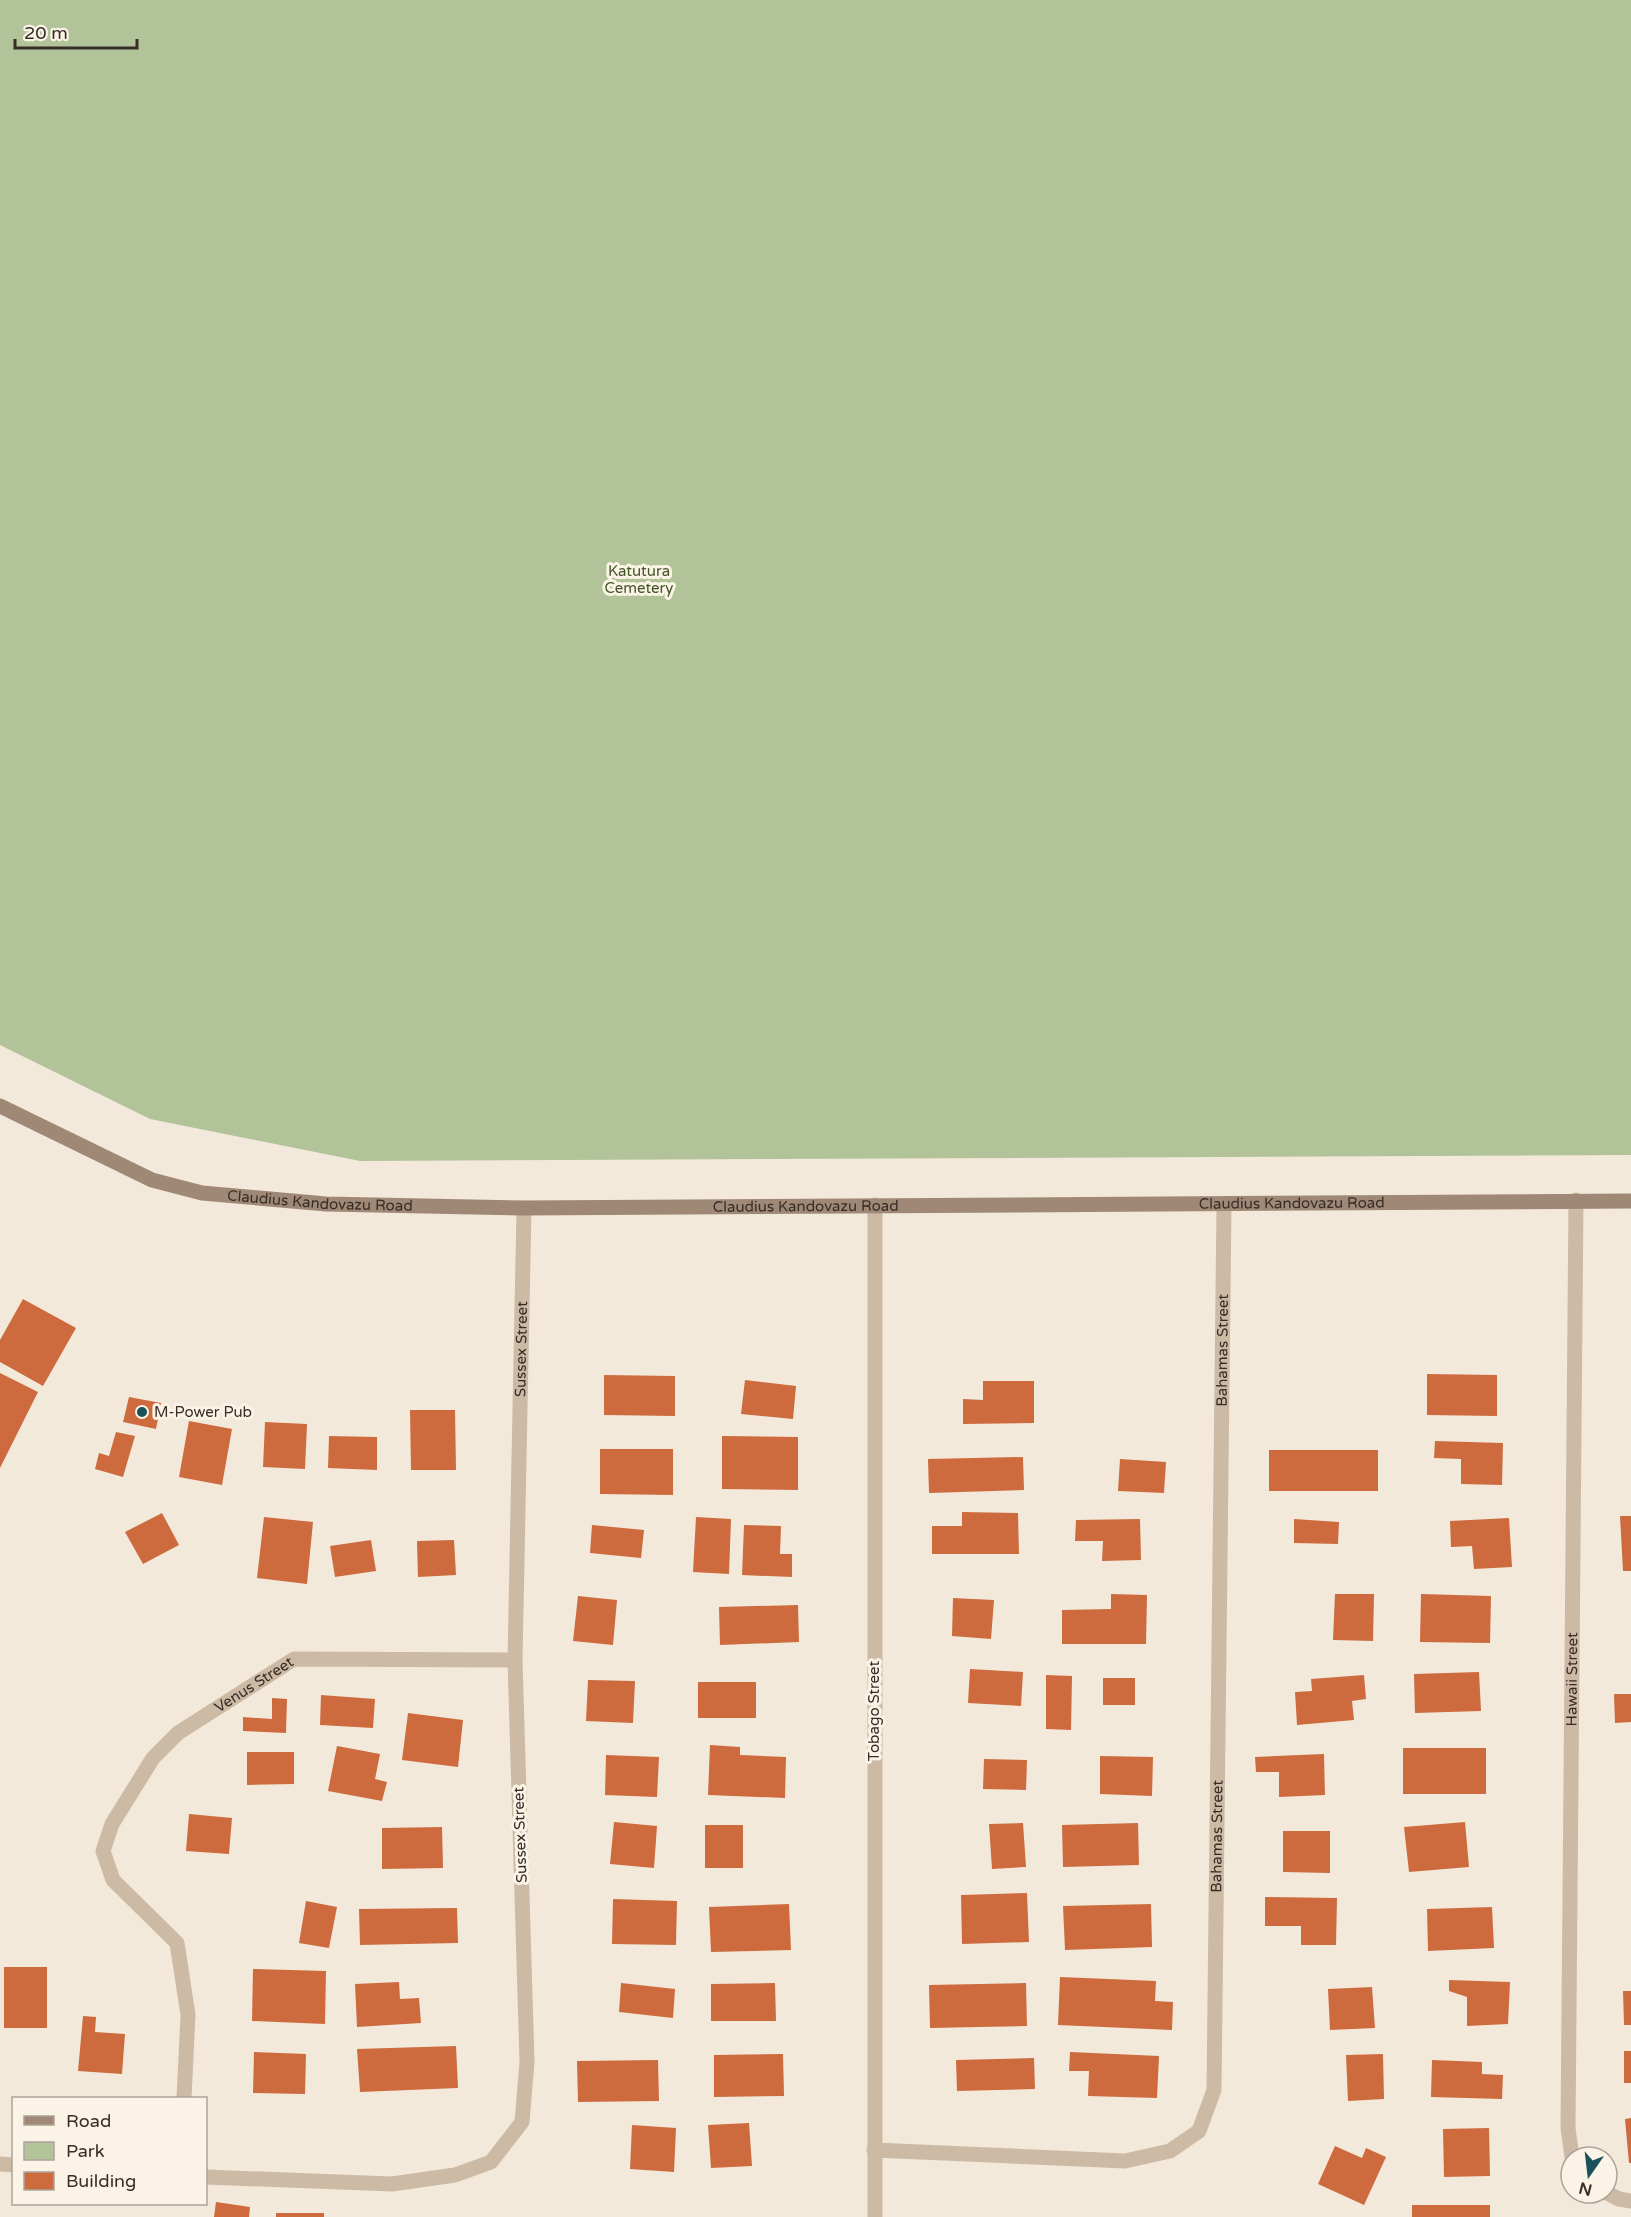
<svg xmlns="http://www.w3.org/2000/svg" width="1631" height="2217" viewBox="0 0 1631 2217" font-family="'Varela Round',sans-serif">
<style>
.green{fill:#b2c399}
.building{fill:#cd6b3e}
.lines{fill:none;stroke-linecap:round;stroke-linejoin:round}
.street{stroke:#ccbaa5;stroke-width:15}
.secondary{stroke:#a08876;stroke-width:15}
.poi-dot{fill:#1a525b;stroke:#faf3e6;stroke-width:2}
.labels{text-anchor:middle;stroke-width:6;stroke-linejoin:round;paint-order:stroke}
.park-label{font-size:15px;fill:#435729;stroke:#faf3e6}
.street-label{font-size:15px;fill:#372d27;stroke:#faf3e6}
.poi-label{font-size:15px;fill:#372d27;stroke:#faf3e6;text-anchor:start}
</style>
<rect width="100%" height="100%" fill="#f3e9da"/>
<path class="green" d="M 0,0 L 1631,0 L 1631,1155 L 360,1161 L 150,1119 L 0,1045 Z"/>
<g class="building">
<path d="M 23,1299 L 76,1328 L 43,1386 L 0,1362 L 0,1340 Z"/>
<path d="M 0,1373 L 38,1392 L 0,1468 Z"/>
<path d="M 1427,1374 L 1497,1375 L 1497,1416 L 1427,1415 Z"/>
<path d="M 604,1375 L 675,1376 L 675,1416 L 604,1415 Z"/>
<path d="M 745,1380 L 796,1386 L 793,1419 L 741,1414 Z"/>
<path d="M 983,1381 L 1034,1381 L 1034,1423 L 963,1424 L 963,1399 L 983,1400 Z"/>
<path d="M 129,1397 L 161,1403 L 156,1429 L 123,1422 Z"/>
<path d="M 410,1410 L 455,1410 L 456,1470 L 411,1470 Z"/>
<path d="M 189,1421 L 232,1429 L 222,1485 L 179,1477 Z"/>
<path d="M 265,1422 L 307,1424 L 305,1469 L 263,1467 Z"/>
<path d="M 116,1432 L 135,1436 L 123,1477 L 95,1469 L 99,1453 L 109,1456 Z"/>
<path d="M 329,1436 L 377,1437 L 377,1470 L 328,1468 Z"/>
<path d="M 722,1436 L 798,1437 L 798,1490 L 722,1489 Z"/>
<path d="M 1435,1441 L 1503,1443 L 1502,1485 L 1461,1484 L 1461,1459 L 1434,1458 Z"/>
<path d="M 600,1449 L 673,1449 L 673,1495 L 600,1494 Z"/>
<rect x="1269" y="1450" width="109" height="41"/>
<path d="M 1023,1457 L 1024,1490 L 929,1493 L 928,1459 Z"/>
<path d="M 1120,1459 L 1166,1462 L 1164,1493 L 1118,1491 Z"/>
<path d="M 962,1512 L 1018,1513 L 1019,1554 L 932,1554 L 932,1526 L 962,1526 Z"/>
<path d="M 162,1513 L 179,1545 L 143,1564 L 125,1532 Z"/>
<path d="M 1620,1516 L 1631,1516 L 1631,1571 L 1623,1571 Z"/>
<path d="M 264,1517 L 313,1522 L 307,1584 L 257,1578 Z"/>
<path d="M 696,1517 L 731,1519 L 729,1574 L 693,1572 Z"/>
<path d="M 1509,1518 L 1512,1567 L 1474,1569 L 1472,1546 L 1451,1547 L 1450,1521 Z"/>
<path d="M 1140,1519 L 1141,1560 L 1102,1561 L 1103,1541 L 1075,1541 L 1076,1520 Z"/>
<path d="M 1294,1519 L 1339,1522 L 1338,1544 L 1294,1543 Z"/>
<path d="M 592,1525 L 644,1530 L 641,1558 L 590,1553 Z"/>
<path d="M 744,1525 L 781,1526 L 780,1554 L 792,1554 L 792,1577 L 742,1575 Z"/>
<path d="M 371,1540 L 376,1571 L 335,1577 L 330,1546 Z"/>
<path d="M 454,1540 L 456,1575 L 418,1577 L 417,1541 Z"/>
<path d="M 1111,1594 L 1147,1595 L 1146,1644 L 1062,1644 L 1062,1610 L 1111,1609 Z"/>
<path d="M 1335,1594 L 1374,1594 L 1373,1641 L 1333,1640 Z"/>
<path d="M 1421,1594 L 1491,1596 L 1490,1643 L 1420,1642 Z"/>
<path d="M 578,1596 L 617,1600 L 613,1645 L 573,1641 Z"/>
<path d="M 953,1598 L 994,1600 L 991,1639 L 952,1636 Z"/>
<path d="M 798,1605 L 799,1642 L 720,1645 L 719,1607 Z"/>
<path d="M 970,1669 L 1023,1672 L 1021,1706 L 968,1703 Z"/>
<path d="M 1479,1672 L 1481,1711 L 1415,1713 L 1414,1674 Z"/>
<path d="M 1046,1675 L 1072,1676 L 1071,1730 L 1046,1729 Z"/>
<path d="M 1364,1675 L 1366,1699 L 1352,1701 L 1354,1720 L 1297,1725 L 1295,1692 L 1312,1691 L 1311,1679 Z"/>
<rect x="1103" y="1678" width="32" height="27"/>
<path d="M 588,1680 L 635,1681 L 633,1723 L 586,1721 Z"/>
<rect x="698" y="1682" width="58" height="36"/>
<path d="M 1614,1694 L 1631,1694 L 1631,1722 L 1615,1723 Z"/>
<path d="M 321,1695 L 375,1699 L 373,1728 L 320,1725 Z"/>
<path d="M 272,1698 L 287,1699 L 286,1733 L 243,1731 L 243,1717 L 272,1719 Z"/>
<path d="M 408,1713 L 463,1720 L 458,1767 L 402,1760 Z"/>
<path d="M 710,1745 L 740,1747 L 740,1755 L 786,1757 L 785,1798 L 708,1795 Z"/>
<path d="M 337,1746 L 380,1754 L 375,1779 L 387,1782 L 382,1801 L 328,1791 Z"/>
<rect x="1403" y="1748" width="83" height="46"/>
<path d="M 247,1752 L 294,1752 L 294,1784 L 247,1785 Z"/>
<path d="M 1324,1754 L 1325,1795 L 1279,1797 L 1279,1772 L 1256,1772 L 1255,1757 Z"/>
<path d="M 606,1755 L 659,1757 L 657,1797 L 605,1795 Z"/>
<path d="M 1100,1756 L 1153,1757 L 1152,1796 L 1100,1794 Z"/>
<path d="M 984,1759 L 1027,1760 L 1026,1790 L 983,1789 Z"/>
<path d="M 189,1814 L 232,1818 L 229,1854 L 186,1851 Z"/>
<path d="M 614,1822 L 657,1826 L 654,1868 L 610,1864 Z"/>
<path d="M 1465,1822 L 1469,1867 L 1409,1872 L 1404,1827 Z"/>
<path d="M 1023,1823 L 1026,1867 L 992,1869 L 989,1824 Z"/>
<path d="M 1138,1823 L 1139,1865 L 1063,1867 L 1062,1825 Z"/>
<rect x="705" y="1825" width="38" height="43"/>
<path d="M 442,1827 L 443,1868 L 382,1869 L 382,1828 Z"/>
<path d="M 1283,1831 L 1330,1831 L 1330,1873 L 1283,1872 Z"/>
<path d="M 1027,1893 L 1029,1942 L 962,1944 L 961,1895 Z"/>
<path d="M 1265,1897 L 1337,1898 L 1336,1945 L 1301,1945 L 1301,1926 L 1265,1926 Z"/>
<path d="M 613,1899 L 677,1901 L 676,1945 L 612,1944 Z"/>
<path d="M 306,1901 L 337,1907 L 329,1948 L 299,1943 Z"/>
<path d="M 789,1904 L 791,1950 L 711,1952 L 709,1907 Z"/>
<path d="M 1151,1904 L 1152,1947 L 1065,1950 L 1063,1906 Z"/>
<path d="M 1492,1907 L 1494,1948 L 1428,1951 L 1427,1909 Z"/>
<path d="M 457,1908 L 458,1943 L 360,1945 L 359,1909 Z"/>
<rect x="4" y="1967" width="43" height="61"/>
<path d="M 253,1969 L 326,1971 L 325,2024 L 252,2021 Z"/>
<path d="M 1060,1977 L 1156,1981 L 1155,2001 L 1173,2002 L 1172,2030 L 1058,2025 Z"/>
<path d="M 1449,1980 L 1510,1982 L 1508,2024 L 1467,2026 L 1467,1997 L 1449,1991 Z"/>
<path d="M 399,1982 L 400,1999 L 419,1998 L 421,2023 L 357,2027 L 355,1984 Z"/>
<path d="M 621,1983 L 675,1989 L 673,2018 L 619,2012 Z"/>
<path d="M 775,1983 L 776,2021 L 711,2021 L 711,1984 Z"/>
<path d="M 1026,1983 L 1027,2026 L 930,2028 L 929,1985 Z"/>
<path d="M 1372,1987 L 1375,2028 L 1330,2030 L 1328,1989 Z"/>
<path d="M 1623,1991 L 1631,1991 L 1631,2025 L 1624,2025 Z"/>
<path d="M 83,2016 L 96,2017 L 95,2032 L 125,2034 L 122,2074 L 78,2071 Z"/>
<path d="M 456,2046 L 458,2088 L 360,2092 L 357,2049 Z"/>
<rect x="1624" y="2051" width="7" height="32"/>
<path d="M 254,2052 L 306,2054 L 305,2094 L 253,2093 Z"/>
<path d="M 1070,2052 L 1159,2056 L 1157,2098 L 1088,2096 L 1089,2071 L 1069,2071 Z"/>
<path d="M 783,2054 L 784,2096 L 714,2097 L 714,2055 Z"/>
<path d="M 1383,2054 L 1384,2099 L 1348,2101 L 1346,2055 Z"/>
<path d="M 1034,2058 L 1035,2089 L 957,2091 L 956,2060 Z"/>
<path d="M 658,2060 L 659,2101 L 578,2102 L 577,2061 Z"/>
<path d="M 1432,2060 L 1482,2062 L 1482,2074 L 1503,2075 L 1502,2099 L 1431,2097 Z"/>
<path d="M 1631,2118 L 1631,2163 L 1629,2163 L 1625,2119 Z"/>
<path d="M 749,2123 L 752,2166 L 711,2168 L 708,2125 Z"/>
<path d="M 632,2125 L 676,2128 L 674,2172 L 630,2169 Z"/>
<path d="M 1489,2128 L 1490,2176 L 1444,2177 L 1443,2129 Z"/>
<path d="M 1335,2146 L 1362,2158 L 1366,2148 L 1386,2157 L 1364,2205 L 1318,2184 Z"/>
<path d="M 216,2202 L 250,2207 L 249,2217 L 214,2217 Z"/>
<rect x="1412" y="2205" width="78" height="12"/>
<rect x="276" y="2213" width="48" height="4"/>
</g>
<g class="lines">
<g class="street">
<path d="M 875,1205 L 875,2217"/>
<path id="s1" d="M 184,2098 L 188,2015 L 177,1943 L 113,1880 L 103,1851 L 112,1824 L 153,1758 L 178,1733 L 294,1659 L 515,1660"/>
<path id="s2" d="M 874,2150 L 1125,2161 L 1170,2151 L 1199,2131 L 1214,2090 L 1224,1205"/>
<path id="s3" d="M 1572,2157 L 1568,2128 L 1576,1200"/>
<path d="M 0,2164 L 14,2165"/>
<path id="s4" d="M 206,2177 L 392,2184 L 455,2175 L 491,2162 L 522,2122 L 527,2062 L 515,1660 L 524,1208"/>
<path d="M 1607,2193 L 1619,2199 L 1631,2201"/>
</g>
<path class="secondary" id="s5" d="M 0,1106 L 152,1180 L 202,1193 L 326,1204 L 524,1208 L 1631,1201"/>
</g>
<circle class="poi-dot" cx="142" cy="1412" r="6"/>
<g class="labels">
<g class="park-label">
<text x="639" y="576">Katutura<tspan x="639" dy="17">Cemetery</tspan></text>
</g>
<g class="street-label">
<text dy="5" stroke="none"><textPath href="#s5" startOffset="339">Claudius Kandovazu Road</textPath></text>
<text dy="5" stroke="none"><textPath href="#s5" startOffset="1311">Claudius Kandovazu Road</textPath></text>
<text dy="5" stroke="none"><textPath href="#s5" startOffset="825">Claudius Kandovazu Road</textPath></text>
<text dy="5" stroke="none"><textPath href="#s4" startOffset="1112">Sussex Street</textPath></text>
<text dy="5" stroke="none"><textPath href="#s2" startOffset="1116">Bahamas Street</textPath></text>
<text dy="5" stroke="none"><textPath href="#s3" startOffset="478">Hawaii Street</textPath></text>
<text dy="5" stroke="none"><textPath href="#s1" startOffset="508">Venus Street</textPath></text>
<text transform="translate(874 1711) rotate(-90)" y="5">Tobago Street</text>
<text transform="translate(520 1835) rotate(-92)" y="5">Sussex Street</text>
<text dy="5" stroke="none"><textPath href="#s2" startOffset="630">Bahamas Street</textPath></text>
</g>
<g class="poi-label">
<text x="154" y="1417">M-Power Pub</text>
</g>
</g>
<rect x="12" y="2097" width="195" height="108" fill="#faf3e6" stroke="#aca49a" stroke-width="1.5"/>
<rect x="24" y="2116" width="30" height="9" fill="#a08876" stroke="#aca49a" stroke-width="1.5"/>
<text x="66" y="2127" font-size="18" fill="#372d27">Road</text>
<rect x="24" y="2142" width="30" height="18" fill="#b2c399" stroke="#aca49a" stroke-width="1.5"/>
<text x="66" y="2157" font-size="18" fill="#372d27">Park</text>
<rect x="24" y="2172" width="30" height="18" fill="#cd6b3e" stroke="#aca49a" stroke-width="1.5"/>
<text x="66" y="2187" font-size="18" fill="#372d27">Building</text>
<g transform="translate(1589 2175) rotate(194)"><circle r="28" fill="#faf3e6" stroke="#aca49a" stroke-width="1.5"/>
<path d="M0-4.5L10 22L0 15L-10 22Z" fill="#1a525b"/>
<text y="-9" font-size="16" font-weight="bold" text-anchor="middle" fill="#372d27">N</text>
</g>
<path d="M15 39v9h122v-9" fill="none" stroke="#372d27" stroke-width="3"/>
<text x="24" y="39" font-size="18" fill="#372d27" stroke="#faf3e6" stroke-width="4.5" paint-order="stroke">20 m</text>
</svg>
